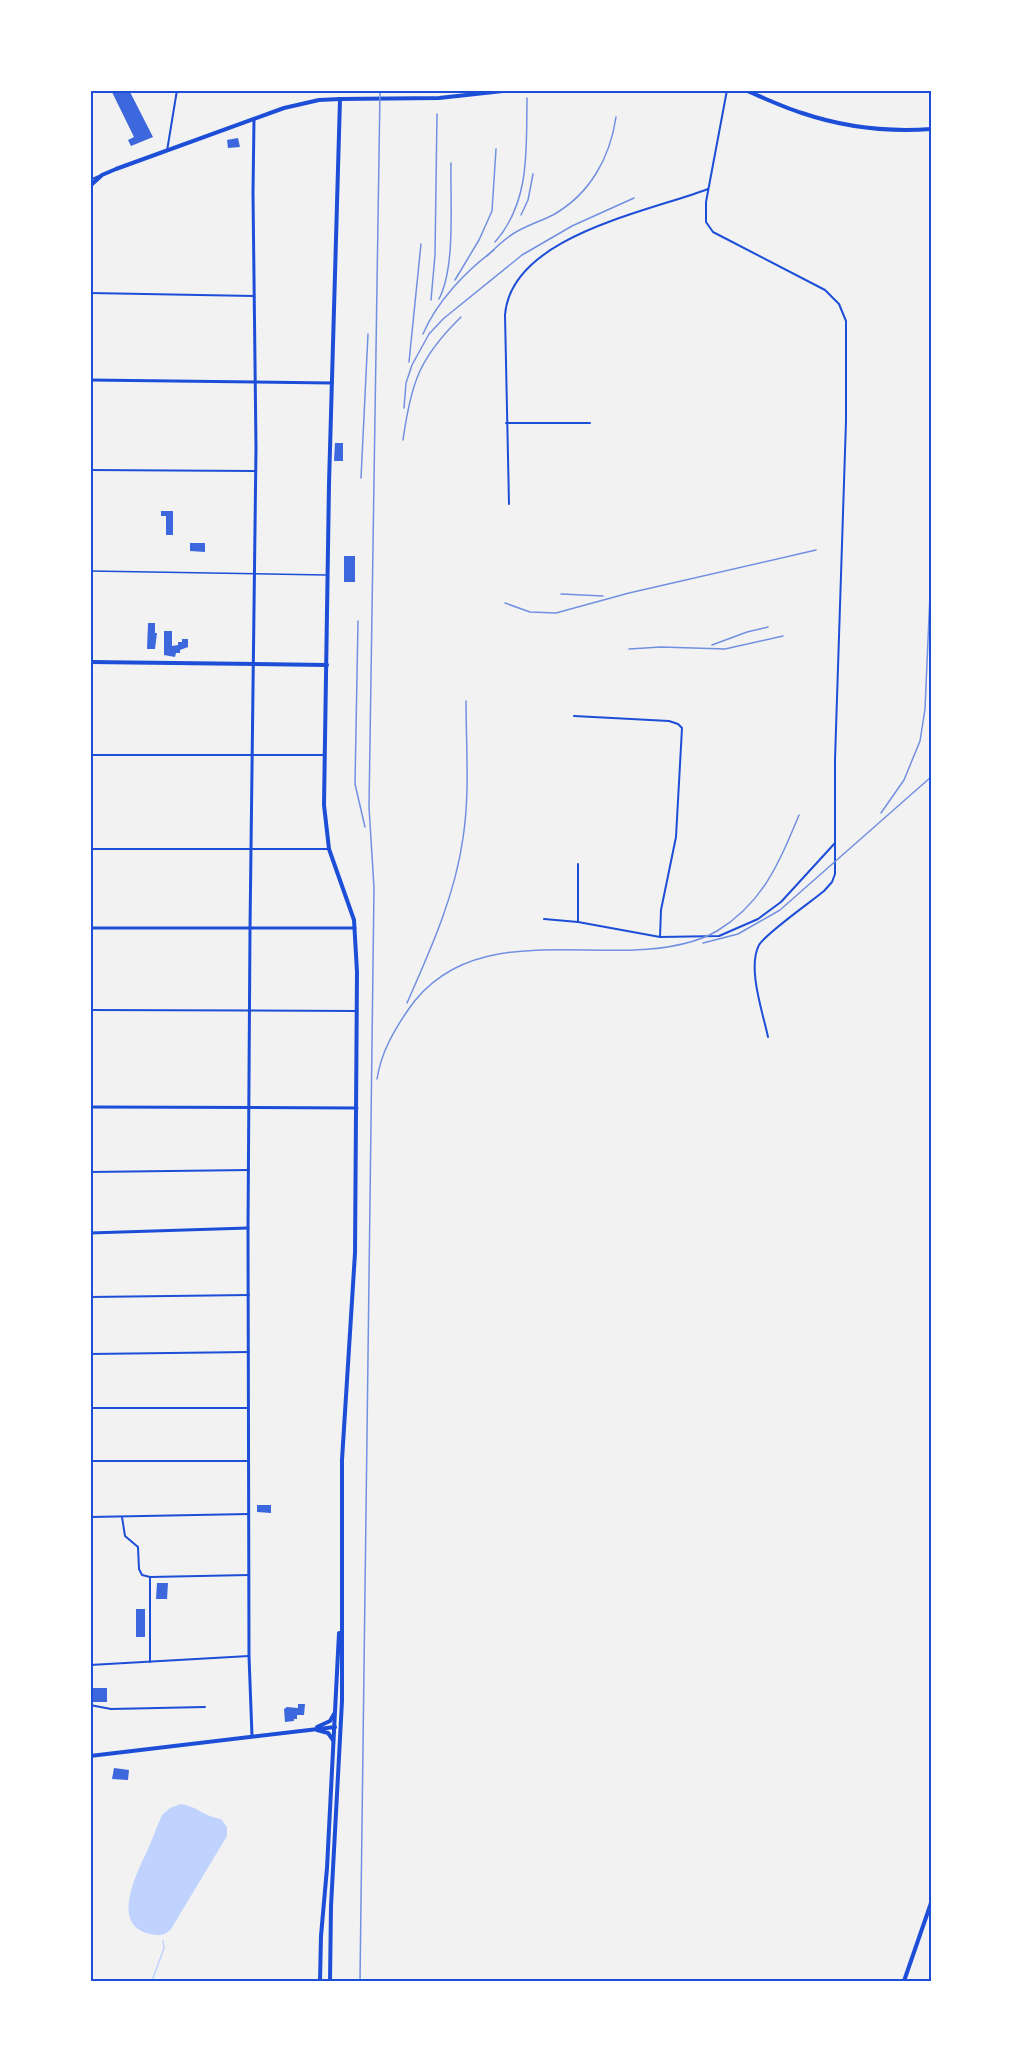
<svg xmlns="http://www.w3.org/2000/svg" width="1021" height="2071" viewBox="0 0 1021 2071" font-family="Rubik,sans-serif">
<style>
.water{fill:#bfd3fe}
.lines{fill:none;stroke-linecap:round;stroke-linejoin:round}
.stream{stroke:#bfd3fe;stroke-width:1.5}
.building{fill:#3d67dc}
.pedestrian{stroke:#1d4ed8;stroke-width:1.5}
.minor{stroke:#1d4ed8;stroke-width:2}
.tertiary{stroke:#1d4ed8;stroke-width:3}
.secondary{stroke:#1d4ed8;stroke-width:4}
.primary{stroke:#1d4ed8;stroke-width:4}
.trunk{stroke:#1d4ed8;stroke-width:4}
.rail{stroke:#7290e2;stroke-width:1.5}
.neatline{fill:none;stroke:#1d4ed8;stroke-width:2}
</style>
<rect width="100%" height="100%" fill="#f2f2f2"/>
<path class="water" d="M 181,1804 C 197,1806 204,1817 221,1819 L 227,1827 L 227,1836 L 171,1929 C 165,1936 158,1936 150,1934 C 109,1925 138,1871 148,1849 C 153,1838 157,1826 162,1815 L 170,1808 Z"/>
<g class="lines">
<path class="stream" d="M 152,1981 L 164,1948 L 163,1941"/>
</g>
<g class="building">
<path d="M 111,90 L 129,90 L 153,137 L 131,146 L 128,140 L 134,137 Z"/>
<path d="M 238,138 L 240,147 L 228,148 L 227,140 Z"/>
<path d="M 335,443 L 343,443 L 343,461 L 334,461 Z"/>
<path d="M 161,511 L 173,511 L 173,535 L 166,535 L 166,516 L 161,516 Z"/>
<path d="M 190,543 L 205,543 L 205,552 L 190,551 Z"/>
<rect x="344" y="556" width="11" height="26"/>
<path d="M 148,623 L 155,623 L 155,633 L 157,633 L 155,649 L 147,649 Z"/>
<path d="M 164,631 L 172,631 L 172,646 L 178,645 L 178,642 L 182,642 L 182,639 L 188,639 L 188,647 L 180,650 L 180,653 L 176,653 L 175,657 L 164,655 Z"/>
<path d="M 257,1505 L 271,1505 L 271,1513 L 257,1512 Z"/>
<path d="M 157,1583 L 168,1583 L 167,1599 L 156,1599 Z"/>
<rect x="136" y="1609" width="9" height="28"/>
<rect x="90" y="1688" width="17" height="14"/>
<path d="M 298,1704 L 305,1704 L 304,1715 L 297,1715 L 297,1719 L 294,1719 L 294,1721 L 285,1722 L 284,1709 L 287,1707 L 298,1708 Z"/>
<path d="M 114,1768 L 129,1770 L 128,1780 L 112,1779 Z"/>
</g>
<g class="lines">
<path class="pedestrian" d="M 90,571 L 326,575"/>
<g class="minor">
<path d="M 727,90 L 706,202 L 706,222 L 713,232 L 825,290 L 839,304 L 846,321 L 846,421 L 835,760 L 835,874 L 832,882 L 824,891 C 812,901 765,934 759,945 C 747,968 763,1013 768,1037"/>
<path d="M 167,151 L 177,90"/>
<path d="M 90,180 L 99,176"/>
<path d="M 90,293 L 254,296"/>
<path d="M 506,423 L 590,423"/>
<path d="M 90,470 L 255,471"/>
<path d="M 509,504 L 505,315 C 511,236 648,212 708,189"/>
<path d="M 574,716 L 669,721 L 678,724 L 682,728 L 676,837 L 661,910 L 660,937"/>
<path d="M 90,755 L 325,755"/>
<path d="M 90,849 L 329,849"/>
<path d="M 578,864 L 578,922"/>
<path d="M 544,919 L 578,922 L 660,937 L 719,936 L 758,919 L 781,902 L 835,843"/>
<path d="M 90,1010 L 357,1011"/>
<path d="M 90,1172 L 249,1170"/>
<path d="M 90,1297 L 249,1295"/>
<path d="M 90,1354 L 249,1352"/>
<path d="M 90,1408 L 249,1408"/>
<path d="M 90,1461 L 249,1461"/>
<path d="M 90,1517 L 249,1514"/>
<path d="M 122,1517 L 125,1536 L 138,1547 L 139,1569 L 142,1575 L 150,1577 L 249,1575"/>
<path d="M 150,1662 L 150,1577"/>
<path d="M 90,1665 L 249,1656"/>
<path d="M 90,1705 L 111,1709 L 205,1707"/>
</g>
<g class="tertiary">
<path d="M 90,380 L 332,383"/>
<path d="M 90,928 L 355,928"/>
<path d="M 90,1107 L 357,1108"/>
<path d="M 90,1233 L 248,1228"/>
<path d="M 252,1736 L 249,1656 L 248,1228 L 250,929 L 256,448 L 253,193 L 254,119"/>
</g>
<g class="secondary">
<path d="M 90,186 L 102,175 L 116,169 L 284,108 L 319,100 L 340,99"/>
<path d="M 90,662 L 327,665"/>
<path d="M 317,1727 L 330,1721 L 334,1714"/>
<path d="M 317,1730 L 328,1733 L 333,1740"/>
<path d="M 90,1756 L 335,1727"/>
</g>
<g class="primary">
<path d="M 745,90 C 764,98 783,107 802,113 C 843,127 888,132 931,129"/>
<path d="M 320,1981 L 321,1936 L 327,1868 L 339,1633"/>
<path d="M 330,1981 L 331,1906 L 342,1701 L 342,1460 L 355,1253 L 357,972 L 354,920 L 329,849 L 324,805 L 329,484 L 340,99 L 439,98 L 513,90"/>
</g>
<path class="trunk" d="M 904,1981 L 931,1903"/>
<g class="rail">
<path d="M 521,215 L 528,200 L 533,174"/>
<path d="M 495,242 C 531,201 526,148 527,98"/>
<path d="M 487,256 C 496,247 505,238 516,232 C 528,225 541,221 553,215 C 590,194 610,158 616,117"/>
<path d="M 455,280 L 479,240 L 492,211 L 496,149"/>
<path d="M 439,299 C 456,266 450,201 451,163"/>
<path d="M 431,300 L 435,255 L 437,114"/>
<path d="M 423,334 C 437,301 466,271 494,250"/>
<path d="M 409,362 L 421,244"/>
<path d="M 404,408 L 406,383 L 412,365 L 429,334 L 443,319 L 522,255 L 572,226 L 634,198"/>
<path d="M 403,440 C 411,383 419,358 461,317"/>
<path d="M 361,478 L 368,334"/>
<path d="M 561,594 L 603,596"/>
<path d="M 505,603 L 530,612 L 556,613 L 629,593 L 816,550"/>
<path d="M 358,621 L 355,784 L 365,827"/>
<path d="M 712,645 L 747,632 L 768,627"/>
<path d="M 629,649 L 661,647 L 725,649 L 783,636"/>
<path d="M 881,813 L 904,780 L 920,741 L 925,709 L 931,571"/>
<path d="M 703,943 L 738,934 L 780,910 L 931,777"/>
<path d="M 407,1003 C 430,951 455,896 463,838 C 470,793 466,746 466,701"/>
<path d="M 377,1079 C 381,1053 393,1032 408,1010 C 460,933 554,953 634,950 C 661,949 693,945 717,931 C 763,903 779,863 799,815"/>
<path d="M 360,1981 L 374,888 L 369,807 L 380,90"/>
</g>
</g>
<rect width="1021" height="2071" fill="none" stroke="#ffffff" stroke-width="183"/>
<rect x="92" y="92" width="838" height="1888" class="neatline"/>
</svg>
